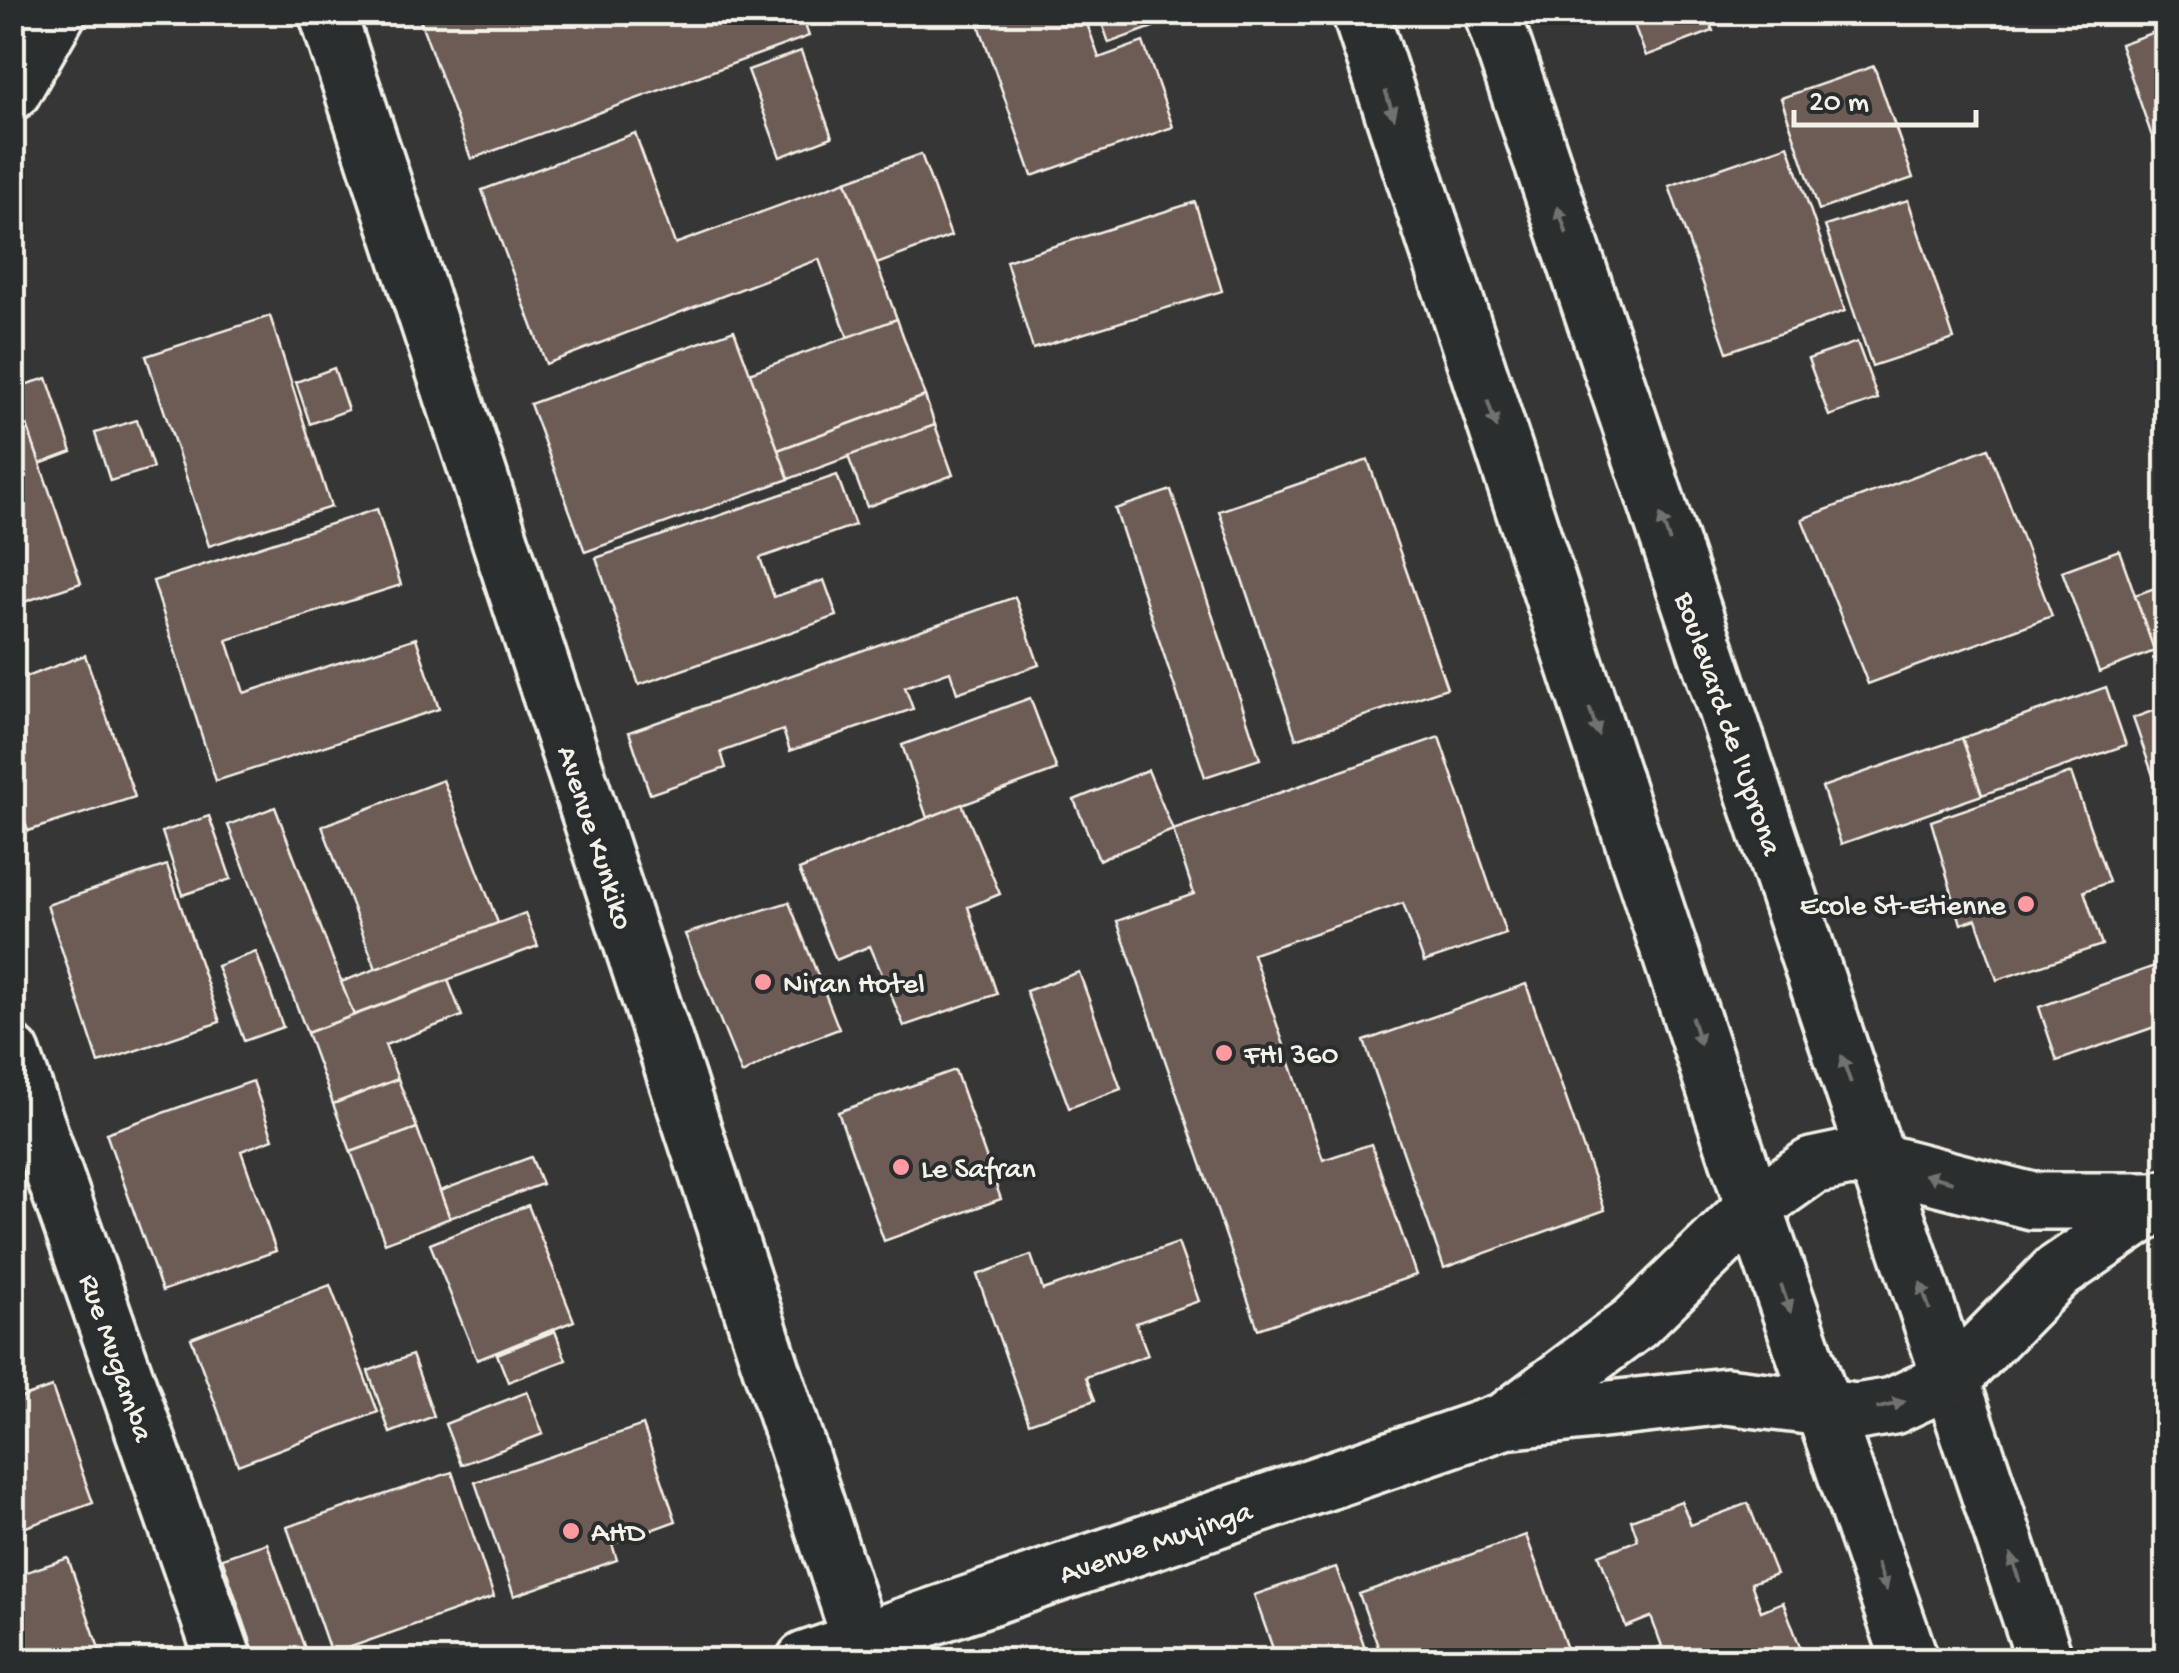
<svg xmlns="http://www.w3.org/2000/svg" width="2179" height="1673" viewBox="0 0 2179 1673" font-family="'Gochi Hand',sans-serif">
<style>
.building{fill:#6d5c56;stroke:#f4f1e8;stroke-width:2.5}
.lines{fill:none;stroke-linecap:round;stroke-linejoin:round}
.street-casing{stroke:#f4f1e8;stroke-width:62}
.secondary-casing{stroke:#f4f1e8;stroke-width:62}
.street{stroke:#2a2d2e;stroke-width:55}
.secondary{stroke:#2a2d2e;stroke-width:55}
.oneway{fill:#71726f}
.poi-dot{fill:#ff9aa2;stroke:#2a2d2e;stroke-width:4}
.labels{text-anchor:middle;stroke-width:8;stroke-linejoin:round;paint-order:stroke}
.street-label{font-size:30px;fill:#f4f1e8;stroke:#2a2d2e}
.poi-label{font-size:30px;fill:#f4f1e8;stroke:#2a2d2e;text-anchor:start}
</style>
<rect width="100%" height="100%" fill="#373636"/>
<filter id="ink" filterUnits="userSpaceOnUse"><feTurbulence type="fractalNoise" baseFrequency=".01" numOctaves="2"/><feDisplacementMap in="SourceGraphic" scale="20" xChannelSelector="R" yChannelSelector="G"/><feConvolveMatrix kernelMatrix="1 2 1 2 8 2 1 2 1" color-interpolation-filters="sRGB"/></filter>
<g filter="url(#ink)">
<g class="building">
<path d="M 417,12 L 623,12 L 628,26 L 663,12 L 800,12 L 809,36 L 471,159 Z"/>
<path d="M 810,12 L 853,12 L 814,25 Z"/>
<path d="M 1016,12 L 1083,12 L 1099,58 L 1143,42 L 1173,127 L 1032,176 L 979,25 Z"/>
<path d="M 1098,12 L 1194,12 L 1109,43 Z"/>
<path d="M 1629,12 L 1705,12 L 1713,31 L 1646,56 Z"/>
<path d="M 2166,28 L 2166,177 L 2120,44 Z"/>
<path d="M 801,51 L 832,137 L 780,157 L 748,70 Z"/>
<path d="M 1874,66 L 1913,178 L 1819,210 L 1781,98 Z"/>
<path d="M 635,133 L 675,244 L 846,181 L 897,319 L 848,338 L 819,259 L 546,364 L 482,190 Z"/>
<path d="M 1788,145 L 1845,311 L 1727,352 L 1669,186 Z"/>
<path d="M 921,154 L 951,236 L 877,264 L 846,181 Z"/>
<path d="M 1908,200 L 1954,339 L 1872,366 L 1825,226 Z"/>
<path d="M 1195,202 L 1222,291 L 1033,349 L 1006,261 Z"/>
<path d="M 270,316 L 331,507 L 209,546 L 146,356 Z"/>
<path d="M 897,319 L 925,396 L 778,450 L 749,373 Z"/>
<path d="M 734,330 L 789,479 L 585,552 L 530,404 Z"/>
<path d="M 1857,342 L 1878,399 L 1829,416 L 1808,359 Z"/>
<path d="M 334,368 L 348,410 L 310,424 L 296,382 Z"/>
<path d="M 47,378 L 72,452 L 40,464 L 14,388 Z"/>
<path d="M 14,388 L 81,583 L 12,606 L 12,388 Z"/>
<path d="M 925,396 L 935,425 L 789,479 L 778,450 Z"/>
<path d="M 137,420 L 153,468 L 110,481 L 95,433 Z"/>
<path d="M 935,425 L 953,475 L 867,507 L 848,456 Z"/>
<path d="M 1988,448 L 2052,616 L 1868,684 L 1802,519 Z"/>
<path d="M 1368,460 L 1447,688 L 1296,739 L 1219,511 Z"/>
<path d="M 837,475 L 855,525 L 760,558 L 774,597 L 824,580 L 837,616 L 639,685 L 596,558 Z"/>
<path d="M 1171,490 L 1260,759 L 1205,777 L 1115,509 Z"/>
<path d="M 377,509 L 401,585 L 227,640 L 244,693 L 416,638 L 439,709 L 216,781 L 153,581 Z"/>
<path d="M 2119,550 L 2155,651 L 2099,672 L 2062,571 Z"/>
<path d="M 2166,584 L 2166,661 L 2159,664 L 2135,595 Z"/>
<path d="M 1015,597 L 1039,665 L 957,693 L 950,671 L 905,687 L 913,709 L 790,751 L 783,730 L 721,752 L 726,768 L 650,794 L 629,732 Z"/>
<path d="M 85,655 L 135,797 L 28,831 L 12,790 L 12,682 Z"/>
<path d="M 2106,687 L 2126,745 L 1982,795 L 1962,738 Z"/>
<path d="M 1030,698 L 1057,770 L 927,818 L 902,745 Z"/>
<path d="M 2166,706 L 2166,813 L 2133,718 Z"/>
<path d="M 1439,737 L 1506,934 L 1424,962 L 1403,903 L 1253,954 L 1323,1160 L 1371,1144 L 1416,1275 L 1258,1329 L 1117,921 L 1194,894 L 1173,830 Z"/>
<path d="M 1962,738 L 1982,795 L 1841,844 L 1822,787 Z"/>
<path d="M 1148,770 L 1173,830 L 1099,860 L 1074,800 Z"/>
<path d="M 2071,773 L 2109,882 L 2084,891 L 2102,945 L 1997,980 L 1976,919 L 1961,924 L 1931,821 Z"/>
<path d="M 443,780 L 498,923 L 376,969 L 322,826 Z"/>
<path d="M 962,804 L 1000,894 L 968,907 L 997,994 L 904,1026 L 870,946 L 836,960 L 799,870 Z"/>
<path d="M 275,807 L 354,1015 L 307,1033 L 228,825 Z"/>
<path d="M 209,816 L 231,879 L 183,895 L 162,832 Z"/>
<path d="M 167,865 L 220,1022 L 99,1063 L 47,905 Z"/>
<path d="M 789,902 L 839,1029 L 791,1047 L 742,1074 L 685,934 Z"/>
<path d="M 525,913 L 538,946 L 354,1015 L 341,982 Z"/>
<path d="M 256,952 L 283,1027 L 244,1041 L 217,966 Z"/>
<path d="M 2166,962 L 2166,1023 L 2057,1061 L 2039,1007 Z"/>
<path d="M 1079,972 L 1121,1089 L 1069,1108 L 1026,991 Z"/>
<path d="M 448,980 L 462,1016 L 385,1045 L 398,1079 L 333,1104 L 307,1033 Z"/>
<path d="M 1526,984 L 1605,1210 L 1444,1268 L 1364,1041 Z"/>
<path d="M 955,1070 L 1001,1199 L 884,1241 L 838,1112 Z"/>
<path d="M 398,1079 L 417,1128 L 351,1152 L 333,1104 Z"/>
<path d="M 253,1081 L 273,1139 L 241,1151 L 276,1251 L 162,1291 L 106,1133 Z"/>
<path d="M 417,1128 L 450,1218 L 385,1243 L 351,1152 Z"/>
<path d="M 531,1157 L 542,1184 L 450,1218 L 440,1191 Z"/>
<path d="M 528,1205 L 574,1321 L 477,1360 L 430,1244 Z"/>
<path d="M 1178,1243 L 1199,1301 L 1136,1323 L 1148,1355 L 1086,1377 L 1095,1400 L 1029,1423 L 977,1275 L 1031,1255 L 1043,1290 Z"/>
<path d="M 330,1285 L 378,1412 L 238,1465 L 191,1338 Z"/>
<path d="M 555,1331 L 566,1360 L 508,1382 L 497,1354 Z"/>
<path d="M 412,1355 L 434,1416 L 390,1433 L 368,1371 Z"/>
<path d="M 52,1387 L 93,1503 L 12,1532 L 12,1401 Z"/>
<path d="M 527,1392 L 543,1434 L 461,1465 L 445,1424 Z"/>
<path d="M 643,1425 L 676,1521 L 612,1544 L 617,1560 L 514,1596 L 475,1482 Z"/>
<path d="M 452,1472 L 494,1597 L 331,1654 L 287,1527 Z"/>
<path d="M 1681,1501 L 1691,1525 L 1748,1503 L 1776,1574 L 1751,1583 L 1761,1611 L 1783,1602 L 1805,1660 L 1638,1660 L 1636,1656 L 1662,1646 L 1651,1617 L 1626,1627 L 1599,1555 L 1638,1540 L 1631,1520 Z"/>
<path d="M 1526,1535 L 1571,1660 L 1383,1660 L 1359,1594 Z"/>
<path d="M 267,1543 L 309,1660 L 257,1660 L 222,1558 Z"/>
<path d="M 68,1558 L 103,1660 L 12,1660 L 12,1577 Z"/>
<path d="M 1336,1567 L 1369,1660 L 1277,1660 L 1254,1595 Z"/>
</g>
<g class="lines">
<defs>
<g id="street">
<path d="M 327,12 L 867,1660"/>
<path d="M 12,92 L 58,12"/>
<path d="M 12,1054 L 224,1660"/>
</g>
<g id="secondary">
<path d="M 1360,12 L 1754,1207 L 1910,1660"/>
<path d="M 1492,12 L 2045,1660"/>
<path d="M 1509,1418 L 1635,1323 L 1754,1207 L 1812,1166 L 1850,1158 L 1877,1161 L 2032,1201 L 2157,1201"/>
<path d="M 805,1660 L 1504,1421 L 1726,1396 L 1857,1412 L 1893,1406 L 1953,1378 L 2056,1273 L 2166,1198"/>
</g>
</defs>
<use href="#street" class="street-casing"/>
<use href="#secondary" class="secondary-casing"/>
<use href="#street" class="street"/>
<use href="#secondary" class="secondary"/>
</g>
<defs><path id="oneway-solid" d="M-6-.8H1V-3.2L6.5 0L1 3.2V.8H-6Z" transform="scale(2.5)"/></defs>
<g class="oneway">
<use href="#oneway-solid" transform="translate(1390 105) rotate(72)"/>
<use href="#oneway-solid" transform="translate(1562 220) rotate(-109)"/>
<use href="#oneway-solid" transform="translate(1492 414) rotate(72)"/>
<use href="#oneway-solid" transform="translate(1665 528) rotate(-109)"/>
<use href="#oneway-solid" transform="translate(1594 722) rotate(72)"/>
<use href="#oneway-solid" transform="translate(1696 1031) rotate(72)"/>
<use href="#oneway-solid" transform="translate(1846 1069) rotate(-109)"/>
<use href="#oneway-solid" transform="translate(1938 1178) rotate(-165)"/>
<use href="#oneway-solid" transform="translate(1925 1296) rotate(-109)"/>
<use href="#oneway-solid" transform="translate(1786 1299) rotate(71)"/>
<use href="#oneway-solid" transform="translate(1891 1405) rotate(-14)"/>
<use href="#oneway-solid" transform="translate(2015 1568) rotate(-108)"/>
<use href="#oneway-solid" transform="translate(1882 1577) rotate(71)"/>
</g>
</g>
<g class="poi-dot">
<circle cx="2026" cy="904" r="10"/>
<circle cx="763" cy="982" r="10"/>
<circle cx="1224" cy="1053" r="10"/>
<circle cx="901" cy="1167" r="10"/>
<circle cx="571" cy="1531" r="10"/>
</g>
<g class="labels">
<g class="street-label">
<text transform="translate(1730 723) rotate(71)" y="10">Boulevard de l'Uprona</text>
<text transform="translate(597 837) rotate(72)" y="10">Avenue Kunkiko</text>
<text transform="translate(118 1357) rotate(71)" y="10">Rue Mugamba</text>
<text transform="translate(1155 1541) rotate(-19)" y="10">Avenue Muyinga</text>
</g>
<g class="poi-label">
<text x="2006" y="914" text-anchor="end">Ecole St-Etienne</text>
<text x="783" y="992">Niran Hotel</text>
<text x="1244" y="1063">FHI 360</text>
<text x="921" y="1177">Le Safran</text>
<text x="591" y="1541">AHD</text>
</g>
</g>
<rect width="2179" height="1673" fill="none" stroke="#2a2d2e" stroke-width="50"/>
<rect x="25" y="25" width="2129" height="1623" fill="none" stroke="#f4f1e8" stroke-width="4" filter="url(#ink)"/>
<path d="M1794 110v15h182v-15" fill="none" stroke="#f4f1e8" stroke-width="5"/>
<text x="1809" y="110" font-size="30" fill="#f4f1e8" stroke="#2a2d2e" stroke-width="8" paint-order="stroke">20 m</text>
</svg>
